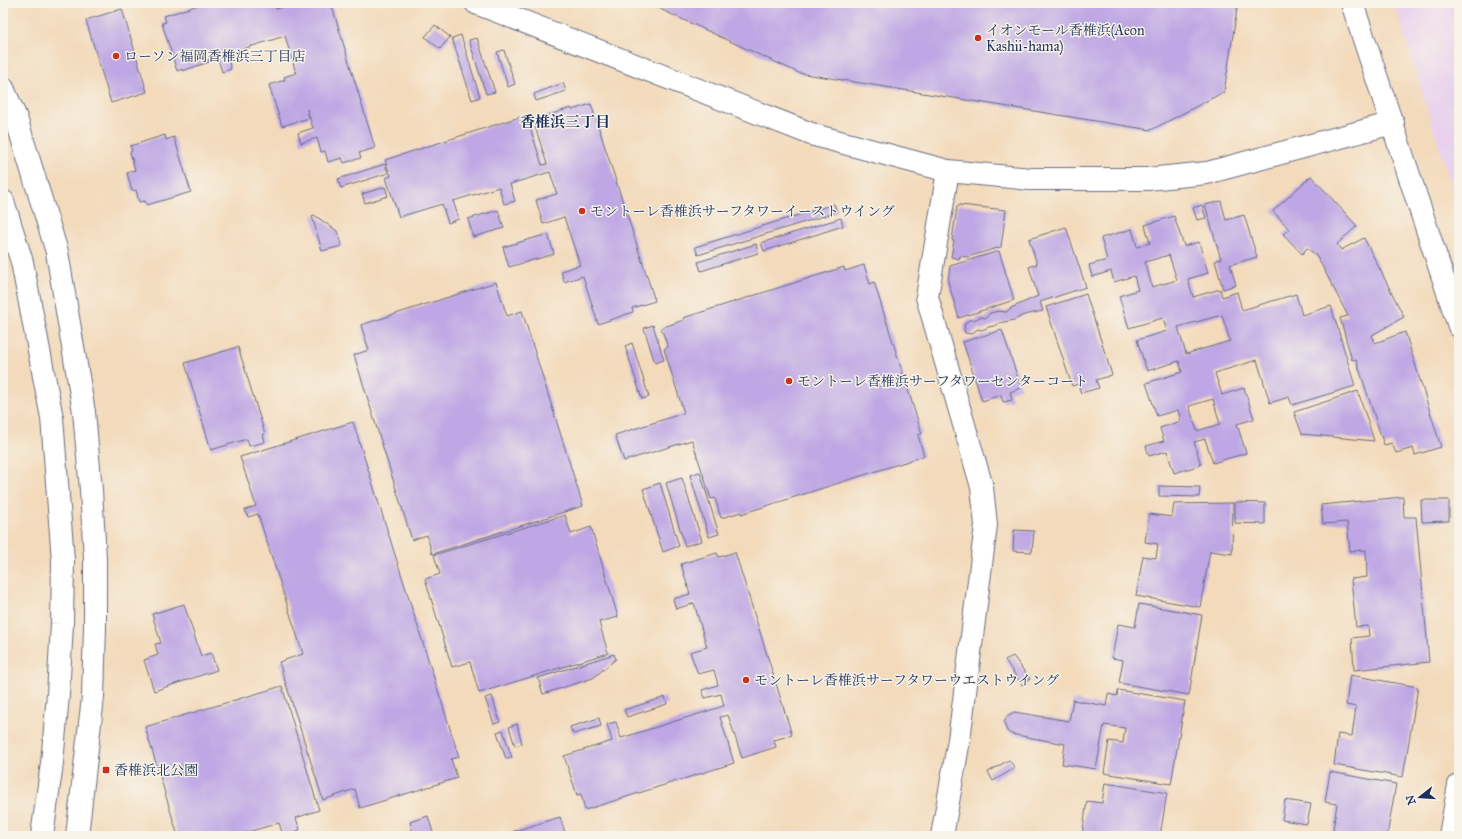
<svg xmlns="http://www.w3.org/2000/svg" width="1462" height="839" viewBox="0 0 1462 839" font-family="'IM FELL Great Primer','Noto Serif JP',serif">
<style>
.built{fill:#e9d1ed}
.building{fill:#bea7e4;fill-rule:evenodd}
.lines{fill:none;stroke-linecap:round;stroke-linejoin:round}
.minor-casing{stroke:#676b7f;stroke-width:24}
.minor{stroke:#fff;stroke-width:22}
.poi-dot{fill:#c8321e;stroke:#f7f3e8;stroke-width:1.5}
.labels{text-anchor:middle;stroke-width:3;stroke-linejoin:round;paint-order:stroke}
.poi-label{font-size:14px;fill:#1b2f5e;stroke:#f7f3e8;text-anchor:start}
.neighbourhood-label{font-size:15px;font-weight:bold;fill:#1b2f5e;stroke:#f7f3e8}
</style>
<rect width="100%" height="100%" fill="#f7f3e8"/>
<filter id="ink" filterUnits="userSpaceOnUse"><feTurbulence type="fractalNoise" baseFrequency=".025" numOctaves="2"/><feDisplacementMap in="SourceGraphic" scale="8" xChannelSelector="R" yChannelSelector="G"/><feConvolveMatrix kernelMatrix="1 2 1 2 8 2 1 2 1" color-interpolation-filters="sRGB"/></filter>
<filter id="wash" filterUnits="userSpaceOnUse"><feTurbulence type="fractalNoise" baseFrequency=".012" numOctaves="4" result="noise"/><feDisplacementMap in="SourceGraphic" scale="16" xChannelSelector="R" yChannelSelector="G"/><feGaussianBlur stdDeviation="0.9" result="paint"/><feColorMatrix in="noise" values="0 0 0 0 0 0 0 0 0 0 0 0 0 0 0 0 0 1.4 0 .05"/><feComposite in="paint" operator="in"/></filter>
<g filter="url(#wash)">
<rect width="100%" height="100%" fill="#f3dabb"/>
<path class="built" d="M 1394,3 L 1459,3 L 1459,209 Z"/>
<g id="blocks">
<g class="building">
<path d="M 205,3 L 274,3 L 276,9 L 283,7 L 281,3 L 331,3 L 375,148 L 359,153 L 361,158 L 344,163 L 342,158 L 328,162 L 325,151 L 321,152 L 317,138 L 301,143 L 298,133 L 313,128 L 307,109 L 309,118 L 282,126 L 269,85 L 285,80 L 284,77 L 296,73 L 285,36 L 226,54 L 231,69 L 222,72 L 217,56 L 208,59 L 209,62 L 182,71 L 182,69 L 177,71 L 162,23 L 166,22 L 164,16 Z"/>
<path d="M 647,3 L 1238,3 L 1224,92 L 1151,130 L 799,73 Z"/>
<path d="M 122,9 L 147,92 L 111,103 L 86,20 Z"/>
<path d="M 435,25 L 450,37 L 440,49 L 425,37 Z"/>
<path d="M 461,35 L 480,97 L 472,100 L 452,38 Z"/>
<path d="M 477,38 L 495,92 L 486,94 L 469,40 Z"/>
<path d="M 504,50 L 515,84 L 508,87 L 497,52 Z"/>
<path d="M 563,83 L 566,91 L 536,101 L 534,94 Z"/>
<path d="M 591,104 L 655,301 L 632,308 L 633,312 L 598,324 L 583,276 L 564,282 L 561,271 L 580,265 L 564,217 L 543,224 L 536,200 L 557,194 L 550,172 L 510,184 L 515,201 L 504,204 L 499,187 L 453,201 L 459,219 L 448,223 L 442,204 L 399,217 L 386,178 L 391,176 L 385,160 L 526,115 L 542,165 L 547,164 L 533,120 L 571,108 L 572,110 Z"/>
<path d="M 165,135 L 166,140 L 174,137 L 191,192 L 147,205 L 145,201 L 139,202 L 136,190 L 132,191 L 127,173 L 135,170 L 130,152 L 132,151 L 130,146 Z"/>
<path d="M 385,164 L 388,173 L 341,188 L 338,179 Z"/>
<path d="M 1311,176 L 1357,226 L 1337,244 L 1341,250 L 1364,238 L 1404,317 L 1372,335 L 1375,343 L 1405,332 L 1441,447 L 1415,455 L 1413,448 L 1396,453 L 1392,443 L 1384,445 L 1356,359 L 1352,360 L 1340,318 L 1348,316 L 1317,256 L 1307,248 L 1302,254 L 1283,234 L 1289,229 L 1273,211 Z"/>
<path d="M 385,187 L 388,196 L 365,203 L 362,194 Z"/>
<path d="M 1221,201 L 1226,220 L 1244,215 L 1257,257 L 1230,265 L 1236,285 L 1223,289 L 1215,261 L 1221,259 L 1205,205 Z"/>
<path d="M 834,204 L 837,212 L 698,255 L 695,247 Z"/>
<path d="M 960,205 L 1006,210 L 1001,247 L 967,257 L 960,256 L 959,259 L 951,257 L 954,241 L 952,240 L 957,207 Z"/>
<path d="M 1202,205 L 1206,218 L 1197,220 L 1193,208 Z"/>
<path d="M 498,210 L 504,228 L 473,237 L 468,219 Z"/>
<path d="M 314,215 L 337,231 L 342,246 L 322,251 L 312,216 Z"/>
<path d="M 1174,216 L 1184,246 L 1199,242 L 1208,273 L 1188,279 L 1193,297 L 1220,289 L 1222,297 L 1237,292 L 1242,310 L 1296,294 L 1302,315 L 1331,306 L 1355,386 L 1292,405 L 1289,397 L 1270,403 L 1257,360 L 1215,373 L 1222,395 L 1244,388 L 1254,419 L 1237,424 L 1246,453 L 1213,463 L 1205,439 L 1194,442 L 1201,465 L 1174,473 L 1167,451 L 1149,456 L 1146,446 L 1164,441 L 1160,428 L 1181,421 L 1178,410 L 1157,416 L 1146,383 L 1182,372 L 1179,361 L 1147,371 L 1137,340 L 1167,331 L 1163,318 L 1129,328 L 1119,296 L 1138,290 L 1134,276 L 1114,282 L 1111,271 L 1092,277 L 1089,265 L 1107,260 L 1101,238 L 1132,229 L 1137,247 L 1150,243 L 1145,225 ZM 1169,255 L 1177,280 L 1152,287 L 1145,262 ZM 1222,315 L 1230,341 L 1186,354 L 1178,327 ZM 1213,399 L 1220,424 L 1197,431 L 1189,406 Z"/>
<path d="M 841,218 L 843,226 L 764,251 L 761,243 Z"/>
<path d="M 1066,227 L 1086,287 L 1040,302 L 1043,311 L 1024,315 L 1014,320 L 999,323 L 994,326 L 989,327 L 982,330 L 978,329 L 971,334 L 965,333 L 964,328 L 965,323 L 969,320 L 974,320 L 980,317 L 986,318 L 990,313 L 999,311 L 1006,312 L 1011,308 L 1038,296 L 1029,267 L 1037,264 L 1029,239 Z"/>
<path d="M 548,234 L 554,254 L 509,267 L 503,247 Z"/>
<path d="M 756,244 L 758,253 L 701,271 L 698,262 Z"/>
<path d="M 999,251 L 1014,300 L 959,318 L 948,282 L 950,266 Z"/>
<path d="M 864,265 L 870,284 L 874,282 L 922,434 L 918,435 L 924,456 L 741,514 L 741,512 L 721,518 L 715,498 L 711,499 L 692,440 L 624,461 L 615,435 L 684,413 L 664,349 L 668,347 L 661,328 L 684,320 L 683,318 L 844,267 L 845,271 Z"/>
<path d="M 496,282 L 507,316 L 522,311 L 583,506 L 432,554 L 427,535 L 412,540 L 354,355 L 369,350 L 361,325 Z"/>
<path d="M 1086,294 L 1112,375 L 1096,380 L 1099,388 L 1081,393 L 1078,384 L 1072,386 L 1046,307 Z"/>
<path d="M 653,325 L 664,360 L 655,363 L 644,328 Z"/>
<path d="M 1002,330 L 1021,388 L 1010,392 L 1012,400 L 1003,402 L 1001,395 L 982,401 L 963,342 Z"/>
<path d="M 632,343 L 649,397 L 642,399 L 625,346 Z"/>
<path d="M 238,347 L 265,434 L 263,434 L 265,442 L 249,446 L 247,439 L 211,450 L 185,363 Z"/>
<path d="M 1358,391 L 1374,441 L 1302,434 L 1294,412 Z"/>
<path d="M 353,422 L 459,757 L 451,759 L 457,778 L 360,808 L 355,789 L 323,800 L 279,662 L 303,654 L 258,514 L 248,517 L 245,510 L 256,506 L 240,457 Z"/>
<path d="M 700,472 L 719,534 L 709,537 L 690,475 Z"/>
<path d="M 682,478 L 702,541 L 685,546 L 666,483 Z"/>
<path d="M 660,483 L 679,546 L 663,552 L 643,489 Z"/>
<path d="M 1159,486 L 1200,487 L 1199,497 L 1159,496 Z"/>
<path d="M 1403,497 L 1404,517 L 1416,517 L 1429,662 L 1354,670 L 1352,638 L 1369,636 L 1368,626 L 1356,627 L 1351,579 L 1367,577 L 1366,550 L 1350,551 L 1347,522 L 1323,524 L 1321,505 Z"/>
<path d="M 1421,500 L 1449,500 L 1449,521 L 1422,522 Z"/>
<path d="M 1235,502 L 1265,503 L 1265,524 L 1235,523 Z"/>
<path d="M 1233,503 L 1232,554 L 1210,551 L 1200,607 L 1136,596 L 1143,556 L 1156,558 L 1158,544 L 1145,542 L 1149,514 L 1172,517 L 1174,504 Z"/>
<path d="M 565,515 L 571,534 L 591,527 L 618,617 L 599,622 L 608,653 L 479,693 L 470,662 L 452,667 L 425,579 L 440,574 L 434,555 Z"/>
<path d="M 1014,530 L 1034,531 L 1032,552 L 1013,551 Z"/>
<path d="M 735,552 L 792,735 L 774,740 L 776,747 L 742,758 L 728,715 L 720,717 L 734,763 L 585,810 L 581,794 L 577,795 L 564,756 L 612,741 L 607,724 L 616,722 L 621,738 L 724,706 L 721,694 L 705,698 L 702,690 L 718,685 L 714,670 L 698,674 L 690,652 L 707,647 L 694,603 L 676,609 L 673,599 L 690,594 L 681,564 L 717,553 L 719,557 Z"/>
<path d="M 184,604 L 201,656 L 211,653 L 217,670 L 154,691 L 144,660 L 158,655 L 155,644 L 161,643 L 152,614 Z"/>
<path d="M 1139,604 L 1202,615 L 1189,695 L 1119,683 L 1123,660 L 1112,658 L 1118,624 L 1135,627 Z"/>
<path d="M 614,654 L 616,659 L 593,678 L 543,694 L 538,678 Z"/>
<path d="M 1013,656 L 1030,679 L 1022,685 L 1005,660 Z"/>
<path d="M 1350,675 L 1418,687 L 1403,777 L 1334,765 L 1338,734 L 1352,736 L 1356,707 L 1346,705 Z"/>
<path d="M 282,686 L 319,810 L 296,818 L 300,830 L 283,835 L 279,823 L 234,836 L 178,836 L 145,727 Z"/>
<path d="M 1118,690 L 1185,701 L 1171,784 L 1104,773 L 1109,741 L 1123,743 L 1125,728 L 1104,725 L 1096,769 L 1062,764 L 1065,744 L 1011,734 L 1007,731 L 1004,723 L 1007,716 L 1014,712 L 1069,721 L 1073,700 L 1106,706 L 1108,694 L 1117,696 Z"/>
<path d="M 492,696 L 500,722 L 494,724 L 485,698 Z"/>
<path d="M 665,697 L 667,704 L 627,717 L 624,710 Z"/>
<path d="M 599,718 L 601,726 L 573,734 L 570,727 Z"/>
<path d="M 517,724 L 522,744 L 515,746 L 509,727 Z"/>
<path d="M 503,730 L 512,758 L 506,759 L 497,732 Z"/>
<path d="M 1009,760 L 1015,768 L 993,781 L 988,772 Z"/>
<path d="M 1330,772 L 1396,784 L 1387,836 L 1332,836 L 1337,804 L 1325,802 Z"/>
<path d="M 1105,783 L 1167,793 L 1160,836 L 1082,836 L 1087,801 L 1102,803 Z"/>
<path d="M 1285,800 L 1311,804 L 1307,824 L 1282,820 Z"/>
<path d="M 428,816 L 434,836 L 414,836 L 410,822 Z"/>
<path d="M 560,817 L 566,836 L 499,836 Z"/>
</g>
</g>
</g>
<g filter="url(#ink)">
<use href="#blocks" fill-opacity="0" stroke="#676b7f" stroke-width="1"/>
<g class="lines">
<defs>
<g id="minor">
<path d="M 476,3 L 814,135 L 948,171 L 1030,179 L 1148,179 L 1207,173 L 1393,123"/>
<path d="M 1352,3 L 1459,326"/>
<path d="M 3,88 L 16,118 L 57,252 L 84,412 L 91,490 L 95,559 L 95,626 L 93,697 L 77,836"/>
<path d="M 3,201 L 22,262 L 52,418 L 63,560 L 62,624 L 58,695 L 52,763 L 42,836"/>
<path d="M 942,836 L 959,740 L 986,525 L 982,487 L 927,297 L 948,171"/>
<path d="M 1450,836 L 1459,785"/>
</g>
</defs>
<use href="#minor" class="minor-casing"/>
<use href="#minor" class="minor"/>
</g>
</g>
<g class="poi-dot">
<circle cx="978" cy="38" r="4"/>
<circle cx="116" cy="56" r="4"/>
<circle cx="582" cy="211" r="4"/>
<circle cx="789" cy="381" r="4"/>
<circle cx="746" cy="680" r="4"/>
<rect x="102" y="766" width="8" height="8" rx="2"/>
</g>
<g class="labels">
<g class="poi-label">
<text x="986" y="35">イオンモール香椎浜(Aeon<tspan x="986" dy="16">Kashii-hama)</tspan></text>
<text x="124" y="61">ローソン福岡香椎浜三丁目店</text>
<text x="590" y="216">モントーレ香椎浜サーフタワーイーストウイング</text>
<text x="797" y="386">モントーレ香椎浜サーフタワーセンターコート</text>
<text x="754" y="685">モントーレ香椎浜サーフタワーウエストウイング</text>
<text x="114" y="775">香椎浜北公園</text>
</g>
<g class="neighbourhood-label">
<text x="565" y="127">香椎浜三丁目</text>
</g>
</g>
<rect width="1462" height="839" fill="none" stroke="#f7f3e8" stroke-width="16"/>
<g transform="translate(1420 797) rotate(253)" stroke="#f7f3e8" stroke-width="3" paint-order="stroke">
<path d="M0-3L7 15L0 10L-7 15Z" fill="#1b2f5e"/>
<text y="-6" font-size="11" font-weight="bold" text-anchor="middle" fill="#1b2f5e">N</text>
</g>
</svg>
